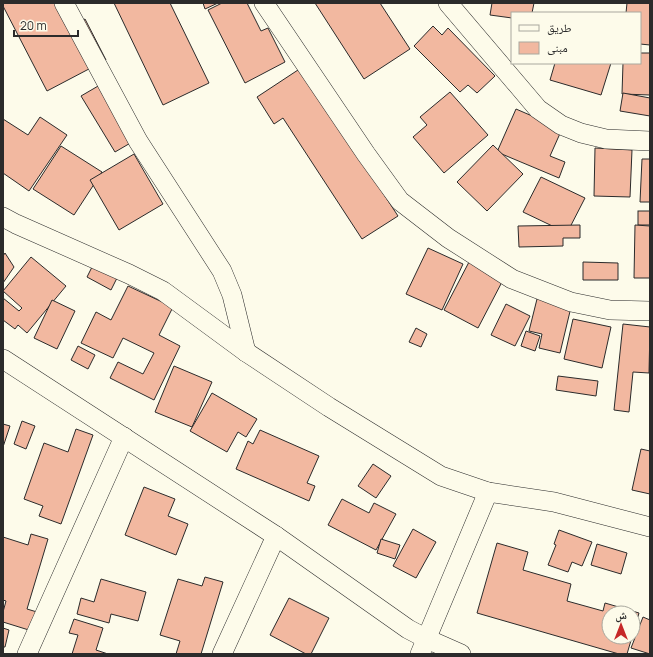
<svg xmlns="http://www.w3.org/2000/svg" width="653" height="657" viewBox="0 0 653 657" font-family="Manrope,'Noto Naskh Arabic',sans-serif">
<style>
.building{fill:#f2b8a0;stroke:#2b2b2b}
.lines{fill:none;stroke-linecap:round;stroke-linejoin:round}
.minor-casing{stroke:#2b2b2b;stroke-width:20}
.minor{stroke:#fdfbea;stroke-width:19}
</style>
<rect width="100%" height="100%" fill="#fdfbea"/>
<g class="building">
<path d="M 3,3 L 61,3 L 72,26 L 85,19 L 106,60 L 47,91 L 3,6 Z"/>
<path d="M 114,3 L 170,3 L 209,83 L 163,105 Z"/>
<path d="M 203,3 L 218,3 L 205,9 Z"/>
<path d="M 222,3 L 247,3 L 261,31 L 268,28 L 285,62 L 245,83 L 208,10 Z"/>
<path d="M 315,3 L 380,3 L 410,49 L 364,79 Z"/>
<path d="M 492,3 L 534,3 L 532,13 L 512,13 L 512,18 L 490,15 Z"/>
<path d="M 627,3 L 650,3 L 650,45 L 640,44 L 640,13 L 626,13 Z"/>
<path d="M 433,26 L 442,35 L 448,28 L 495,76 L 477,93 L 468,85 L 460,92 L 414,46 Z"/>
<path d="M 640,53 L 650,53 L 650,95 L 622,94 L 623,63 L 640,63 Z"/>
<path d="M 555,63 L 611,63 L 601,95 L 550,80 Z"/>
<path d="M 301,68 L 398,216 L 362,239 L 283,118 L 274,124 L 257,97 Z"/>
<path d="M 105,82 L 139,138 L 115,152 L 81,96 Z"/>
<path d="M 450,92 L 488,135 L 444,173 L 413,137 L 427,125 L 420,117 Z"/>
<path d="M 623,93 L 650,98 L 650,116 L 620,111 Z"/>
<path d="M 516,109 L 562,129 L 550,156 L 565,162 L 559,178 L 497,152 Z"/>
<path d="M 40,117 L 67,135 L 29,191 L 3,173 L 3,119 L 28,135 Z"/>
<path d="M 493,145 L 523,174 L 487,211 L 457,182 Z"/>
<path d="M 61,146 L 102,172 L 74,215 L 33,189 Z"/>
<path d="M 595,148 L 632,150 L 630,197 L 594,196 Z"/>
<path d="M 134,154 L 163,204 L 119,230 L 90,180 Z"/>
<path d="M 642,159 L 650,159 L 650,202 L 640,202 Z"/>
<path d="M 541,177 L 585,198 L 567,233 L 523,212 Z"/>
<rect x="638" y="211" width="12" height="14"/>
<path d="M 580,225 L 580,238 L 563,238 L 563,246 L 519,247 L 518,226 Z"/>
<path d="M 635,225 L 650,226 L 650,278 L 634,278 Z"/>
<path d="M 428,248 L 463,264 L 442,310 L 406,294 Z"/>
<path d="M 5,253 L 14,267 L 3,283 L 3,256 Z"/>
<path d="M 31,257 L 66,286 L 27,333 L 18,325 L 15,329 L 3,320 L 3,298 L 19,311 L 22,308 L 3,291 Z"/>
<path d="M 469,262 L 503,280 L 478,328 L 444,310 Z"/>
<path d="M 583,262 L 618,263 L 618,280 L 583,280 Z"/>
<path d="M 93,265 L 117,278 L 111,290 L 87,277 Z"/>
<path d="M 128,286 L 173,307 L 159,335 L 180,346 L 154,400 L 110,378 L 118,362 L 143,374 L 154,353 L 123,338 L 113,358 L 81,343 L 96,312 L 111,320 Z"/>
<path d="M 538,295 L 572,303 L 560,353 L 539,348 L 542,334 L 529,331 Z"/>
<path d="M 52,300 L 75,311 L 57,349 L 34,338 Z"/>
<path d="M 506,304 L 530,316 L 515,346 L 491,335 Z"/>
<path d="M 573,319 L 611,327 L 602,368 L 564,359 Z"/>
<path d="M 623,324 L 650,327 L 649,373 L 633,372 L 629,412 L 614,410 Z"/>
<path d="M 416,328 L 427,334 L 421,347 L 409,342 Z"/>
<path d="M 526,331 L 540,336 L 535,351 L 521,346 Z"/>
<path d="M 78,346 L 95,355 L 88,369 L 71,360 Z"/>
<path d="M 174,366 L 212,382 L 192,427 L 155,412 Z"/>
<path d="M 558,376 L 598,381 L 596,396 L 556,390 Z"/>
<path d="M 212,393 L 257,419 L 246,437 L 238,432 L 227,452 L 190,431 Z"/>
<path d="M 22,421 L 35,426 L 26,449 L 14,444 Z"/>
<path d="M 3,424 L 10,426 L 3,447 Z"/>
<path d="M 76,429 L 93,435 L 61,524 L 39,516 L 43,506 L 24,499 L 44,443 L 68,452 Z"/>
<path d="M 260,430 L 319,456 L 307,483 L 315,486 L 309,501 L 236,469 L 248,441 L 253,444 Z"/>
<path d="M 641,449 L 650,451 L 650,494 L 632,490 Z"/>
<path d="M 373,464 L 391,476 L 376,498 L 358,486 Z"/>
<path d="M 144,487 L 175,499 L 168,516 L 188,524 L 176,555 L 125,535 Z"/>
<path d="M 342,499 L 369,513 L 374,503 L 396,514 L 376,550 L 328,525 Z"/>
<path d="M 413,529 L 436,542 L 416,578 L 393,566 Z"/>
<path d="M 559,530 L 592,542 L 582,566 L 572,562 L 568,572 L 548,565 L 556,545 L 554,544 Z"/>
<path d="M 31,534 L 48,539 L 27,609 L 37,612 L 32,631 L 3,622 L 3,612 L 6,601 L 3,600 L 3,537 L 28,545 Z"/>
<path d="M 381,539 L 400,545 L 395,559 L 377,553 Z"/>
<path d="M 497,543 L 528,552 L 523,570 L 571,584 L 567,601 L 603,611 L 605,603 L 639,613 L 633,634 L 633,613 L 609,613 L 609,637 L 632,637 L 627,654 L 619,654 L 477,613 Z"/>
<path d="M 597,544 L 627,553 L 621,574 L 591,565 Z"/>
<path d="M 205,577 L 223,582 L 201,654 L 176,654 L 180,641 L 160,635 L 178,579 L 202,586 Z"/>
<path d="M 101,579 L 146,592 L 138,621 L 111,614 L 109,623 L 77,614 L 81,598 L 94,602 Z"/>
<path d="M 289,598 L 329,618 L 311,654 L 306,654 L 270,635 Z"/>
<path d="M 643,617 L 650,620 L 650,654 L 631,648 Z"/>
<path d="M 74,619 L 103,628 L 96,650 L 108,654 L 72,654 L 78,635 L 69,633 Z"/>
<path d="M 3,628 L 9,630 L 5,647 L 3,647 Z"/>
</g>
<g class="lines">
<defs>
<g id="minor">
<path d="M 64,3 L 138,141 L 222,271 L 232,295 L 246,352"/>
<path d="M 264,3 L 366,154 L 400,201 L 448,238 L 512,279 L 571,302 L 610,310 L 650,311"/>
<path d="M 448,3 L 538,109 L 561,125 L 581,133 L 606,139 L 650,141"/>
<path d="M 3,217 L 16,224 L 129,274 L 163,291 L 246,352 L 329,407 L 441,476 L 488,492 L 554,502 L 650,527"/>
<path d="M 3,359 L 276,536 L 408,629 L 427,639 L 461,654"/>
<path d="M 27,654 L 124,437"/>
<path d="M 222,654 L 276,536"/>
<path d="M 420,654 L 488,492"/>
</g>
</defs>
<use href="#minor" class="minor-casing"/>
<use href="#minor" class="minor"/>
</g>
<rect width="653" height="657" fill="none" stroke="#2b2b2b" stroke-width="8"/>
<rect x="511" y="12" width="130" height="52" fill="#fdfbea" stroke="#a9a89e"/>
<rect x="519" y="25" width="20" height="6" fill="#fdfbea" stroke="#a9a89e"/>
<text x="547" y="32" font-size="12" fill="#2b2b2b">طريق</text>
<rect x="519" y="42" width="20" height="12" fill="#f2b8a0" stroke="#a9a89e"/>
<text x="547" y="52" font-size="12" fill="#2b2b2b">مبنى</text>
<g transform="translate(621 625)"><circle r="19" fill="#fdfbea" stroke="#a9a89e"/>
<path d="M0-3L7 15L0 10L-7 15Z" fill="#c62828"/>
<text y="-6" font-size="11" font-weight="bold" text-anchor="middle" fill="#2b2b2b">ش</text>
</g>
<path d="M14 30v6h64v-6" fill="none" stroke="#2b2b2b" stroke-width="2"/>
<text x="20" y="30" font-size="12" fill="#2b2b2b" stroke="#fdfbea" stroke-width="3" paint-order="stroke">20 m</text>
</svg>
